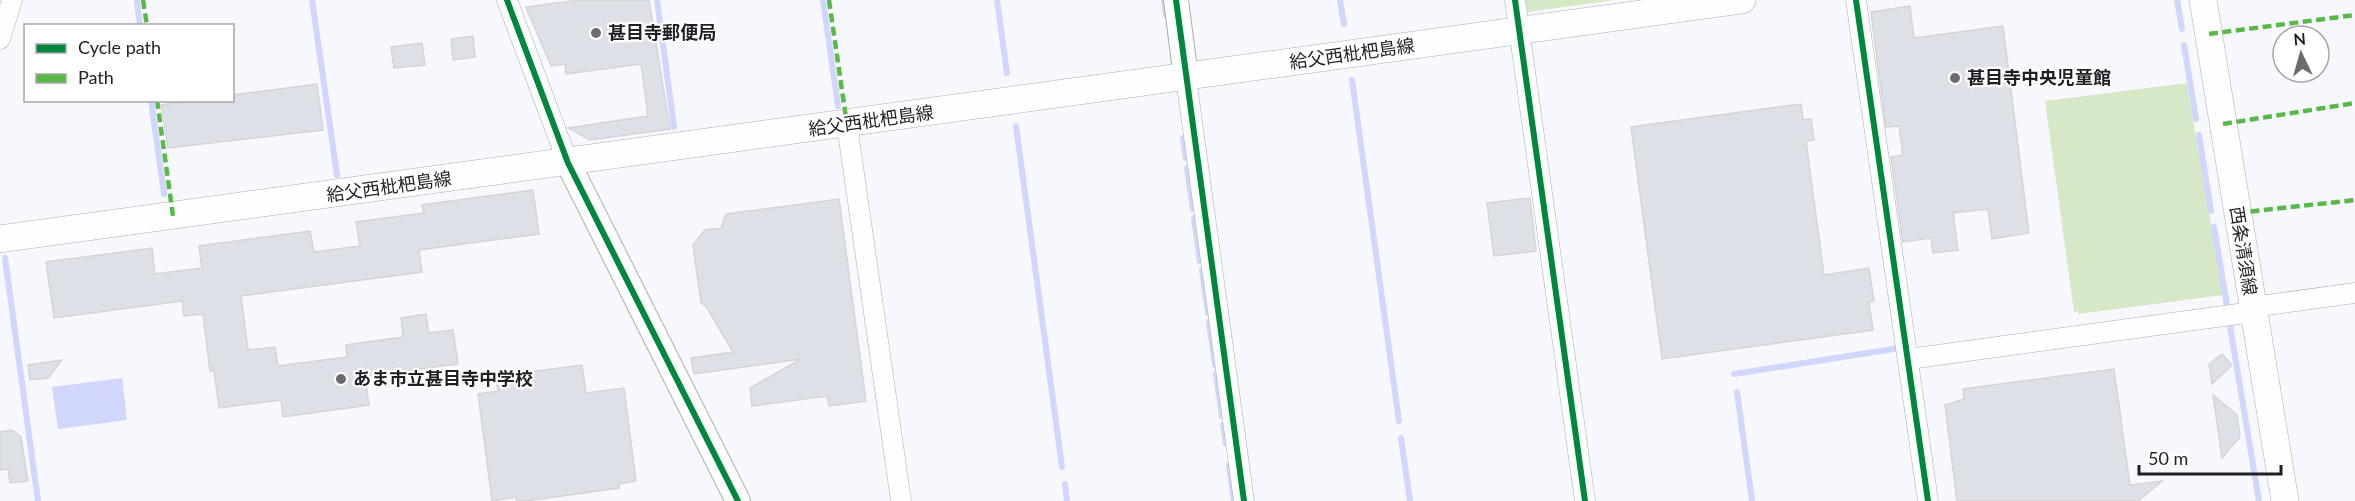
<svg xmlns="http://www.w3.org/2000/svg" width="2355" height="501" viewBox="0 0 2355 501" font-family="Lato,'Noto Sans JP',sans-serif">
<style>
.green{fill:#d6e8c5}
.water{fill:#d0d6fc}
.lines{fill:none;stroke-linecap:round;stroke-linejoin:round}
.stream{stroke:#d0d6fc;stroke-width:6}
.building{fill:#dee0e8;stroke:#d4d5da;stroke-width:1.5}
.minor-casing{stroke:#abacb1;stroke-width:21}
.tertiary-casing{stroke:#abacb1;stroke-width:26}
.secondary-casing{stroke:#abacb1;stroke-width:28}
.minor{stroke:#fefeff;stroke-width:20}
.tertiary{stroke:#fefeff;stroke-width:24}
.secondary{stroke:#fefeff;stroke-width:27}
.quiet{stroke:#58b947;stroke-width:4.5;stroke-dasharray:9 4.5;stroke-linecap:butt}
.cycleway-casing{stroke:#fff;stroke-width:10}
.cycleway{stroke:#00873e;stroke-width:6}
.poi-dot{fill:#6b6c71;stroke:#fff;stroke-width:2}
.labels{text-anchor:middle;stroke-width:4.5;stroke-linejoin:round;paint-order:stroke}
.poi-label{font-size:18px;font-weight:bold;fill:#1f2025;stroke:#fff;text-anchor:start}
.street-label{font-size:18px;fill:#1f2025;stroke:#fff}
</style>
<rect width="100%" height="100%" fill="#f7f8fd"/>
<g class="green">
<path d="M 1518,0 L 1615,0 L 1520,13 Z"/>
<path d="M 2187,83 L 2223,295 L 2078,314 L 2078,311 L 2074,312 L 2045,101 Z"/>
</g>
<path class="water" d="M 122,378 L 127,420 L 58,429 L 52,387 Z"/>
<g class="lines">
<g class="stream">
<path d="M 137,0 L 140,26"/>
<path d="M 312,0 L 337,175"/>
<path d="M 657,0 L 674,127"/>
<path d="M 823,0 L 838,106"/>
<path d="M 997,0 L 1007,73"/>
<path d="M 1164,0 L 1166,15"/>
<path d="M 1340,0 L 1344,24"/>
<path d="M 2177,0 L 2182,29"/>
<path d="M 2184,45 L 2196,119"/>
<path d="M 1352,80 L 1399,421"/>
<path d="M 151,100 L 164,194"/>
<path d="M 1016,126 L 1062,467"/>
<path d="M 2199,135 L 2211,211"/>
<path d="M 1183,138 L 1186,158"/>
<path d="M 1187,168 L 1193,209"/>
<path d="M 1194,218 L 1200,261"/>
<path d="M 2214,227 L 2227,306"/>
<path d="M 5,258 L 38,501"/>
<path d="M 1202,270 L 1208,313"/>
<path d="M 1209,322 L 1215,365"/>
<path d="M 2230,326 L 2259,501"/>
<path d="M 1216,374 L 1222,416"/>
<path d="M 1734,374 L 1900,348"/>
<path d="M 1737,392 L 1752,501"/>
<path d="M 1223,425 L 1226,444"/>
<path d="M 1401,438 L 1410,501"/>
<path d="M 1229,465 L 1234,501"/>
<path d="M 1065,484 L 1067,501"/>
</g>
</g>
<g class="building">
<path d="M 579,0 L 649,0 L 670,129 L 590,140 L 568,128 L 648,116 L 641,64 L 566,74 L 565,64 L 551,66 L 526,7 Z"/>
<path d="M 1910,6 L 1914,38 L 2003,26 L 2029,233 L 1992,239 L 1988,209 L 1953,213 L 1958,250 L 1933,253 L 1931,238 L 1903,242 L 1891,157 L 1903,155 L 1899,126 L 1886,127 L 1871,12 Z"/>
<path d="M 473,36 L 475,57 L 453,60 L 451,39 Z"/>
<path d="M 422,43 L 425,65 L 394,68 L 391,47 Z"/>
<path d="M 317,84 L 323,130 L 168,148 L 161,105 L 200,100 L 232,100 L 232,95 Z"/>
<path d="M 1801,104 L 1803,120 L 1811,119 L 1814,140 L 1806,141 L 1824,275 L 1869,268 L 1874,301 L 1869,302 L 1873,330 L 1662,359 L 1631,127 Z"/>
<path d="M 533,190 L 539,234 L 419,250 L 422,272 L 241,296 L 248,350 L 275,347 L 278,366 L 347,357 L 346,345 L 403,337 L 401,318 L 426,314 L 429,333 L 453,330 L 458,364 L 365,376 L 369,405 L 283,417 L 281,400 L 219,408 L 214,371 L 210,371 L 203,314 L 184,316 L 182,301 L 54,318 L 46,262 L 152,248 L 155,274 L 202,268 L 199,246 L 310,231 L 314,252 L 360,246 L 356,222 L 424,213 L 422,205 Z"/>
<path d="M 1530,198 L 1536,251 L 1494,256 L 1487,203 Z"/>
<path d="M 839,199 L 866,401 L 829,406 L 827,396 L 752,406 L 750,388 L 801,359 L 694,374 L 691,358 L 733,352 L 706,306 L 701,303 L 693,245 L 705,230 L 721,228 L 726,214 Z"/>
<path d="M 2222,354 L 2232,365 L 2212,384 L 2209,364 Z"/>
<path d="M 62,360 L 48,378 L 30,380 L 28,365 Z"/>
<path d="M 582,365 L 586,393 L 624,388 L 636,481 L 619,484 L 619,488 L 526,501 L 517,501 L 516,497 L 492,501 L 478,394 L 498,391 L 496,376 Z"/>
<path d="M 2114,369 L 2130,485 L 2162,481 L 2138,501 L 1957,501 L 1945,405 L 1964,399 L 1963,389 Z"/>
<path d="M 2213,395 L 2237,415 L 2240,437 L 2222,458 Z"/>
<path d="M 12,430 L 21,437 L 28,481 L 10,483 L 8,469 L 0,470 L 0,432 Z"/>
</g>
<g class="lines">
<defs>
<g id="minor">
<path d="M 507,0 L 568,163"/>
<path d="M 1515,0 L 1585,501"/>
<path d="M 1856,0 L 1928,501"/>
<path d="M 0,39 L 12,0"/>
<path d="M 1186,78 L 1244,501"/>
<path d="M 847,125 L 901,501"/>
<path d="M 2253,307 L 2355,293"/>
<path d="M 1909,359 L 2253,312"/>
</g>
<g id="tertiary">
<path d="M 1176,0 L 1186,78"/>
<path d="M 568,163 L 738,501"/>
</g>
<g id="secondary">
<path d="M 2203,0 L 2285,501"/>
<path d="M 0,239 L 1742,0"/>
</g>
</defs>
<use href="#minor" class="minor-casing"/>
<use href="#tertiary" class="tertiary-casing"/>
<use href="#secondary" class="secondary-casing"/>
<use href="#minor" class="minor"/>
<use href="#tertiary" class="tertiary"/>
<use href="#secondary" class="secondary"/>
<g class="quiet">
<path d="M 143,0 L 147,26"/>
<path d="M 829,0 L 847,125"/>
<path d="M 2209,34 L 2355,15"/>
<path d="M 157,100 L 173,216"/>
<path d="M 2223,124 L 2355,103"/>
<path d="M 2237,213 L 2355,200"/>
</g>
<defs>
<g id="cycleway">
<path d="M 507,0 L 568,163 L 738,501"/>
<path d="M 1176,0 L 1244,501"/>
<path d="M 1515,0 L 1585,501"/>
<path d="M 1856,0 L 1928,501"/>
</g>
</defs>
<use href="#cycleway" class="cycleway-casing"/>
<use href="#cycleway" class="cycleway"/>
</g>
<g class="poi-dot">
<circle cx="596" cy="33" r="6"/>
<circle cx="1955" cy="78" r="6"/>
<circle cx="341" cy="379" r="6"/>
</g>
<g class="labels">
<g class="poi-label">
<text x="608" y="39">甚目寺郵便局</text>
<text x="1967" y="84">甚目寺中央児童館</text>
<text x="353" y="385">あま市立甚目寺中学校</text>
</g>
<g class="street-label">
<text transform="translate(1352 54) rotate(-8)" y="6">給父西枇杷島線</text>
<text transform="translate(871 121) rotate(-8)" y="6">給父西枇杷島線</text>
<text transform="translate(389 187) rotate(-8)" y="6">給父西枇杷島線</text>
<text transform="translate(2243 251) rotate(81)" y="6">西条清須線</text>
</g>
</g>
<rect x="24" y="24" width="210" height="78" fill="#ffffff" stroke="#a5a6a8" stroke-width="1.5"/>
<rect x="36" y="44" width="30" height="9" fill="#00873e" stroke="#a5a6a8" stroke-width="1.5"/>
<text x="78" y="54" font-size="18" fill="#1f2025">Cycle path</text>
<rect x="36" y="74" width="30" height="9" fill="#58b947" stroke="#a5a6a8" stroke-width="1.5"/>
<text x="78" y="84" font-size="18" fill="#1f2025">Path</text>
<g transform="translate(2301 54) rotate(355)"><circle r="28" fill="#ffffff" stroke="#a5a6a8" stroke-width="1.5"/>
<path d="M0-4.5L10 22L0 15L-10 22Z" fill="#6b6c71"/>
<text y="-9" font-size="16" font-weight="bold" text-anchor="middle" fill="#1f2025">N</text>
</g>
<path d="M2139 465v9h142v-9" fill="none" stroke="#1f2025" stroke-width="3"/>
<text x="2148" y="465" font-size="18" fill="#1f2025" stroke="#ffffff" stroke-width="4.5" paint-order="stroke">50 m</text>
</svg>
